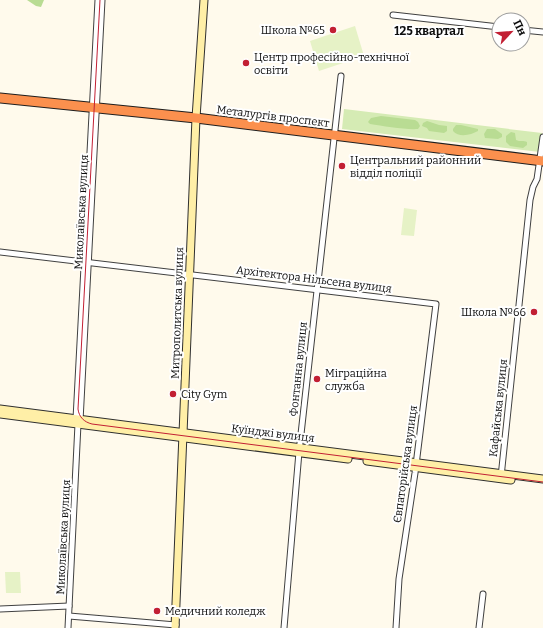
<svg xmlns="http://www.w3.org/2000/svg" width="543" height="628" viewBox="0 0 543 628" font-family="Bitter,serif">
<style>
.green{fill:#d5ebb4}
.forest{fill:#b9dc93}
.pitch{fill:#e6f2c6}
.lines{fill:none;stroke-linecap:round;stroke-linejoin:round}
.street-casing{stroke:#404040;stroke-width:7}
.secondary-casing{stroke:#2f2f2f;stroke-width:9}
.highway-casing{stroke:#1e1e1e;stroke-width:11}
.street{stroke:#fff;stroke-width:5}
.secondary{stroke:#ffefa7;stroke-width:7}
.highway{stroke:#fb904e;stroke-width:9}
.tram{stroke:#c21f33;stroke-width:1}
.poi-dot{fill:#c21f33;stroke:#fff;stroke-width:1.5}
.labels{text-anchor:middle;stroke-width:4;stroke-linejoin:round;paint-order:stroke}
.poi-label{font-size:11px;fill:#0d0d0d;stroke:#fff;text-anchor:start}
.street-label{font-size:11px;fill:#0d0d0d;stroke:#fff}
.neighbourhood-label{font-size:12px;font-weight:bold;fill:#0d0d0d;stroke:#fff}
</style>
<rect width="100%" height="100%" fill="#fffaec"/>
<path class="green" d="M 344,109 L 542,133 L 540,152 L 342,129 Z"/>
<g class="forest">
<path d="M 27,0 L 44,0 L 41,7 L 36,6 Z"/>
<path d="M 381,116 L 415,120 L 418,122 L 420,126 L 418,129 C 406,130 383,126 370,124 L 368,122 L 371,118 Z"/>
<path d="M 427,121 L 439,125 L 447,126 L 447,131 L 444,133 L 429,131 L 427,128 L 422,126 L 423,123 Z"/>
<path d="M 456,125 L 461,125 L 478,129 L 478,131 C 471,135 459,138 453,131 L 453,129 Z"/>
<path d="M 487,129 L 495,129 L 502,134 L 502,137 L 498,139 L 485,138 L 484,134 Z"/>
<path d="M 511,132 L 515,133 L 516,140 C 520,142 524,140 527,142 L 527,145 L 523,148 L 510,146 L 506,142 L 506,136 Z"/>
</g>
<g class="pitch">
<path d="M 355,26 L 364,56 L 319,71 L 310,41 Z"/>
<path d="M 404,208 L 417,210 L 414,236 L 401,235 Z"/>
<path d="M 5,572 L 20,572 L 21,593 L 6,593 Z"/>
</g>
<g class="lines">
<defs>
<g id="street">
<path d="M 393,15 L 499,27"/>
<path d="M 523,30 L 543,32"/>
<path d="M 0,252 L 436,304 L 415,473 L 399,579 L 396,628"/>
<path d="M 80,421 L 102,0"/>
<path d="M 501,477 L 530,200 L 533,187 L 537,179 L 543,137"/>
<path d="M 0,609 L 69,606"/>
<path d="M 69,616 L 176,625"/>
<path d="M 68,628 L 78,424 L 76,419 L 98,0"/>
<path d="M 284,628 L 299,452 L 341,76"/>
<path d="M 479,628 L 483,594"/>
</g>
<g id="secondary">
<path d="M 0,409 L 543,479"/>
<path d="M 0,414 L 348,459"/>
<path d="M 367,461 L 511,480"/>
<path d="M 175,628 L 196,118 L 204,0"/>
</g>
<path id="highway" d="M 0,98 L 196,118 L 543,161"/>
</defs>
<use href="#street" class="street-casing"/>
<use href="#secondary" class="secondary-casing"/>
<use href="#highway" class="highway-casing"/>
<use href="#street" class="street"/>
<use href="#secondary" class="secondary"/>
<use href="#highway" class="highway"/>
<path class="tram" d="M 100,0 L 78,409 C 79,417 84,422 92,424 L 543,482"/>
</g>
<g class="poi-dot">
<circle cx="333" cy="30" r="4"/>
<circle cx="246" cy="63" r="4"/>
<circle cx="342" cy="166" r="4"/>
<circle cx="534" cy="312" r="4"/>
<circle cx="317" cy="379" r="4"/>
<circle cx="173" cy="394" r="4"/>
<circle cx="157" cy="611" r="4"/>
</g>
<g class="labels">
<g class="poi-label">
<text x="325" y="34" text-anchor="end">Школа №65</text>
<text x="254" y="61">Центр професійно-технічної<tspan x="254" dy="13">освіти</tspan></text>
<text x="350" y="164">Центральний районний<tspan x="350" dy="13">відділ поліції</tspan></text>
<text x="526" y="316" text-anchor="end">Школа №66</text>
<text x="325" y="377">Міграційна<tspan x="325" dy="13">служба</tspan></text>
<text x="181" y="398">City Gym</text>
<text x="165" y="615">Медичний коледж</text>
</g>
<g class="street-label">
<text transform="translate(273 116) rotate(7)" y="4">Металургів проспект</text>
<text transform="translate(81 212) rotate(-87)" y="4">Миколаївська вулиця</text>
<text transform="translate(314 279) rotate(7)" y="4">Архітектора Нільсена вулиця</text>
<text transform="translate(177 313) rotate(-88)" y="4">Митрополитська вулиця</text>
<text transform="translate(298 369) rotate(-84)" y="4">Фонтанна вулиця</text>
<text transform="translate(498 408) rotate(-84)" y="4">Кафайська вулиця</text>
<text transform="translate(273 433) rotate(7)" y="4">Куїнджі вулиця</text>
<text transform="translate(405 464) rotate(-82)" y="4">Євпаторійська вулиця</text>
<text transform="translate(63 537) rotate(-87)" y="4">Миколаївська вулиця</text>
</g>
<g class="neighbourhood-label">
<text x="429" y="35">125 квартал</text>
</g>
</g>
<g transform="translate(511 32) rotate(64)"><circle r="19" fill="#ffffff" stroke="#9e9e9e"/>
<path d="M0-3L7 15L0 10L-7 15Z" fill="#c21f33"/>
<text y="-6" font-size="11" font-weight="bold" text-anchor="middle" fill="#0d0d0d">Пн</text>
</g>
</svg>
